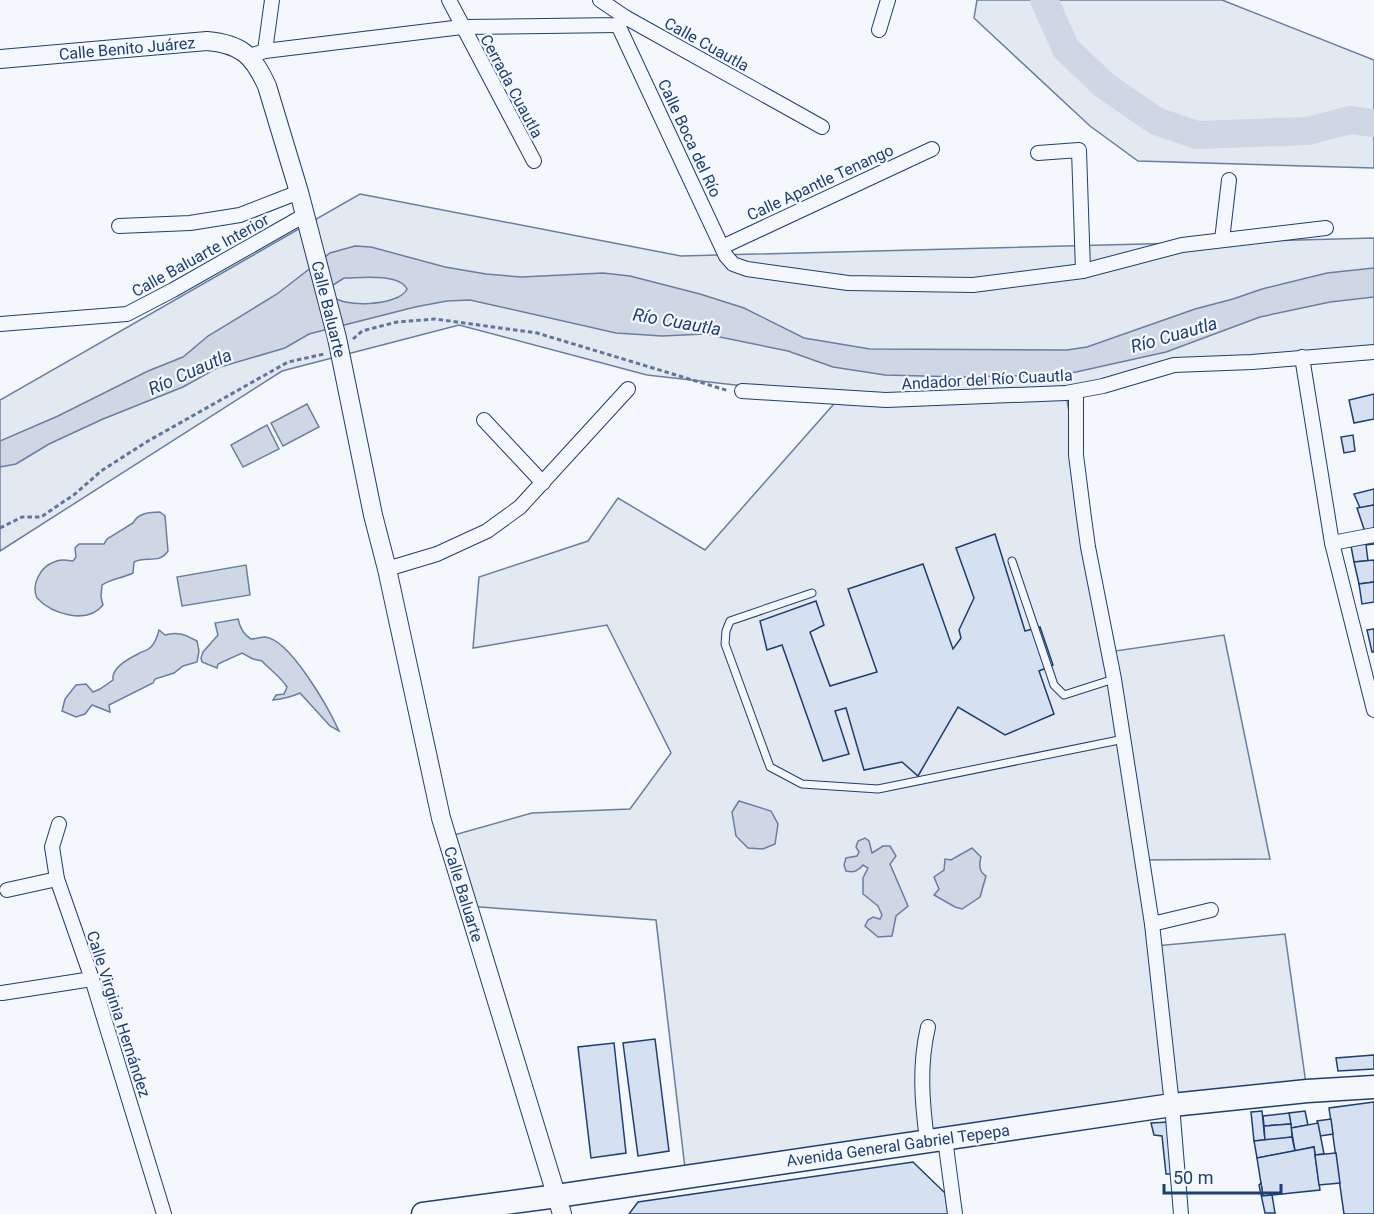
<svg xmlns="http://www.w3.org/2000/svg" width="1374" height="1214" viewBox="0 0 1374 1214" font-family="Roboto,sans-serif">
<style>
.green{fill:#e3e9f0;stroke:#687fa3;stroke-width:1.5}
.water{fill:#cfd7e4;stroke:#687fa3;stroke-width:1.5;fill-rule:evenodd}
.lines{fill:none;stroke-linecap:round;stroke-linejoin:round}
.river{stroke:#cfd7e4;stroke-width:28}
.building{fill:#d5e0f0;stroke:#1d3f73;stroke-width:1.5}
.service-casing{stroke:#1d3f73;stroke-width:9}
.minor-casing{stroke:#1d3f73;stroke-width:16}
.tertiary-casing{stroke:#1d3f73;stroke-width:20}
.primary-casing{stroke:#1d3f73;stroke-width:25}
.path{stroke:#5e769c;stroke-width:3;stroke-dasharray:4.5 3;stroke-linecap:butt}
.service{stroke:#f4f7fb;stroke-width:7}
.minor{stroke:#f4f7fb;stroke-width:14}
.tertiary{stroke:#f4f7fb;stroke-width:18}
.primary{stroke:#f4f7fb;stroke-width:22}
.labels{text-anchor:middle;stroke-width:4.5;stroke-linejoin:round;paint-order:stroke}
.street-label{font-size:16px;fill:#1d3f73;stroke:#f4f7fb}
.water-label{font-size:18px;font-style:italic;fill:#1d3f73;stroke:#f4f7fb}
</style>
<rect width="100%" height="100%" fill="#f4f7fb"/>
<g class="green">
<path d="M 977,0 L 1222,0 L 1374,60 L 1374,168 L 1138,161 L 1090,126 L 974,18 Z"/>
<path d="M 360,194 L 681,256 L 1374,238 L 1374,352 L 1205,364 L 1066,394 L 1109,652 L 1224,635 L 1270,859 L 1143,860 L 1155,946 L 1285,934 L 1307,1091 L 686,1177 L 656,920 L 468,906 L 447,837 L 532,813 L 630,809 L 671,753 L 607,625 L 473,648 L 479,577 L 588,541 L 618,498 L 705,550 L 840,397 L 647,375 L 459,325 L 282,371 L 0,551 L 0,400 Z"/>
</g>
<g class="water">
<path d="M 355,246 L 371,247 L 445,267 L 486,274 L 521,277 L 603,273 L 630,276 L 700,294 L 744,308 L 804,338 L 870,349 L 1067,350 L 1087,347 L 1195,309 L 1233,299 L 1262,289 L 1327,273 L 1374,268 L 1374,297 L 1330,302 L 1260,317 L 1166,352 L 1076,372 L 1049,375 L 961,377 L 885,375 L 833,367 L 788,351 L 705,334 L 662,336 L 616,333 L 470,300 L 447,301 L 415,307 L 309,334 L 285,348 L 217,368 L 183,387 L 103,419 L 49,444 L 16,464 L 0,467 L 0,441 L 58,416 L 148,371 L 183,357 L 208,336 L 277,294 L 330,253 ZM 344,278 C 360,278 399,273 407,289 C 400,306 340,309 330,294 L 333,285 Z"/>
<path d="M 307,404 L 319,427 L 283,446 L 271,423 Z"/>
<path d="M 267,425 L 279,449 L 243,467 L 231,445 Z"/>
<path d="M 160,512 L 165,516 L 168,551 C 159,565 146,555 134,562 L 133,573 C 123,578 110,579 102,585 L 101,597 L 103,605 C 87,625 52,614 37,598 C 31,585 40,567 54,562 C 60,559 66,560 73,561 L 76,557 L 75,548 L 79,544 L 104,544 L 107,539 L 133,523 C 138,513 150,512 160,512 Z"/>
<path d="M 246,565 L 250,595 L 182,606 L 177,577 Z"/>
<path d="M 238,619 C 240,628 244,635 251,639 C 255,639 261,637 265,637 C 290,639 329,709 339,731 L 330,726 L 300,693 C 291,697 283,699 273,700 L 276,695 L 284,694 L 287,687 C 280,676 270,670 262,661 L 253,659 L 242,653 L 218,664 L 217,668 L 202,662 L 201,658 L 203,652 L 218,635 L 215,623 Z"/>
<path d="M 159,630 L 165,635 C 178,631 185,635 197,641 L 199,651 L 197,662 L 183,666 L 174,673 L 155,679 L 153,683 L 109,705 L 110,712 L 92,705 L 85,714 L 76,717 L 62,711 L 65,699 L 76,685 L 86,684 L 93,692 L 100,689 L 113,680 C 111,668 128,659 138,654 C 143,651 147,651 151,647 C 156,642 157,637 159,630 Z"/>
<path d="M 739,801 L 771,811 L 778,824 L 775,844 L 763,849 L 748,848 L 736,836 L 732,812 Z"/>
<path d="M 865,838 L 869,841 L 872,853 L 883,846 L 890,846 L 896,856 L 890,864 L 908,906 L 896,916 L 892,936 L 878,937 L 865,926 L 868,920 L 873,917 L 880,919 L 882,915 L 878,906 L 863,894 L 863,878 L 868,868 L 863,865 C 858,871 854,873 846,871 L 844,865 L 846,858 L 857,856 L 859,852 L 856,847 L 858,841 Z"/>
<path d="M 972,848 L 981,857 C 979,864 979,872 986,876 L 980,897 L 962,909 L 955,907 L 934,895 L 939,889 L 934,877 L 944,870 L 945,859 L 951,860 Z"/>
</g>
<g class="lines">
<path class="river" d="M 1044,0 L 1066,49 L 1104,85 L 1156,121 L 1197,135 L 1308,131 L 1350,120 L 1374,123"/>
</g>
<g class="building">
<path d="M 1374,394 L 1374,419 L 1354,423 L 1349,400 Z"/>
<path d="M 1353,435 L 1355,451 L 1344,453 L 1341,437 Z"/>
<path d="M 1374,489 L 1374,505 L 1360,508 L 1354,494 Z"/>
<path d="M 1374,505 L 1374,530 L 1365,532 L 1357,508 Z"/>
<path d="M 995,534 L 1025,631 L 1040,627 L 1053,665 L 1039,671 L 1054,714 L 1005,735 L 958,707 L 918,776 L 902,762 L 864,770 L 846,708 L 835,711 L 849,754 L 823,761 L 782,645 L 767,650 L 760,621 L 816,601 L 824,625 L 810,632 L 830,686 L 877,672 L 848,589 L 923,564 L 953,649 L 961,638 L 959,630 L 974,598 L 956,548 Z"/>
<path d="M 1374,540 L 1374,544 L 1366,545 L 1368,561 L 1354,562 L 1351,546 Z"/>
<path d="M 1374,560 L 1374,582 L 1359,584 L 1354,562 Z"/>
<path d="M 1374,582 L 1374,602 L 1362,604 L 1359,584 Z"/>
<path d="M 1374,629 L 1374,652 L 1372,652 L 1367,630 Z"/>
<path d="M 655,1039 L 669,1151 L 638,1156 L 623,1043 Z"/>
<path d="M 614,1043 L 626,1153 L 591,1158 L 578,1047 Z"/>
<path d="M 1374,1055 L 1374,1069 L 1338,1071 L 1336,1058 Z"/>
<path d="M 1374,1102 L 1374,1214 L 1344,1214 L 1329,1108 Z"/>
<path d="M 1262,1111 L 1265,1140 L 1254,1141 L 1251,1112 Z"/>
<path d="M 1305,1111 L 1308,1125 L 1291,1128 L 1289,1113 Z"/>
<path d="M 1289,1113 L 1291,1124 L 1264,1126 L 1263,1116 Z"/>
<path d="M 1331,1119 L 1333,1134 L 1320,1136 L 1317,1121 Z"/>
<path d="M 1169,1122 L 1176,1174 L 1166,1174 L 1162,1136 L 1154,1135 L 1151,1123 Z"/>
<path d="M 1318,1123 L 1324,1154 L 1315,1155 L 1314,1147 L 1295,1151 L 1291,1128 Z"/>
<path d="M 1291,1124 L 1292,1137 L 1265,1141 L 1264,1126 Z"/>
<path d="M 1292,1137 L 1295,1151 L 1257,1158 L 1254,1141 Z"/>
<path d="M 1314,1147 L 1320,1190 L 1263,1196 L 1257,1158 Z"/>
<path d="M 1336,1153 L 1340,1183 L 1319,1185 L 1315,1155 Z"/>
<path d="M 913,1162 L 945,1193 L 948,1214 L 629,1214 L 638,1202 Z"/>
<path d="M 1261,1183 L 1263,1196 L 1272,1195 L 1275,1213 L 1265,1213 L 1259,1185 Z"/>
</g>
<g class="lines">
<defs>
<g id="service">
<path d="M 1012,561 L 1054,685 L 1064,695 L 1114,679"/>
<path d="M 812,593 L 730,621 L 726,631 L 725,644 L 770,767 L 802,784 L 878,789 L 1124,739"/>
</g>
<g id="minor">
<path d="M 449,0 L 534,161"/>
<path d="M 600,0 L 625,17 L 822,127"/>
<path d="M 618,25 L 726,256 L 733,264 L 747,269 L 848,283 L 973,285 L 1083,271 L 1182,245 L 1326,228"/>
<path d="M 879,30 L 888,0"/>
<path d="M 265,51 L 272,0"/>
<path d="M 250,56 L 265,51 L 462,27 L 618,25 L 625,17"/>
<path d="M 1038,153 L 1079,150 L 1083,271"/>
<path d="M 119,226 L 190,223 L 240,215 L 299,192"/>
<path d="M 1222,240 L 1229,180"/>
<path d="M 722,247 L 932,149"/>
<path d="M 0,324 L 127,314 L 173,290 L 305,215"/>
<path d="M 1302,357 L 1332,543 L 1374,710"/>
<path d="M 742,391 L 886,400 L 1066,393 L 1103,386 L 1174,365 L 1252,362 L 1374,352"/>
<path d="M 1076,392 L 1076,455 L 1084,518 L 1088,547 L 1114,679 L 1152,924 L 1172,1105 L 1181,1214"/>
<path d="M 484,420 L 543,483"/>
<path d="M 1332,543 L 1374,535"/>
<path d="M 387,569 L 437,554 L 487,531 L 520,507 L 628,389"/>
<path d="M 59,824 L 52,847 L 57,879 L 92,979 L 164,1214"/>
<path d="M 7,890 L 57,879"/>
<path d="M 1152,924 L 1211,910"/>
<path d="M 2,993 L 92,979"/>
<path d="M 945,1139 L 955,1214"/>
<path d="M 927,1140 C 922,1102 919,1065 928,1027"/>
</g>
<path id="tertiary" d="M 0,59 L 207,41 C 241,44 253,55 267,86 L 299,192 L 337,338 L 373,515 L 387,569 L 441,818 L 562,1214"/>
<path id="primary" d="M 423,1214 L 557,1196 L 1172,1105 L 1307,1091 L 1374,1087"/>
</defs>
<use href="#service" class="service-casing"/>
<use href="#minor" class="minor-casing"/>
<use href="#tertiary" class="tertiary-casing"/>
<use href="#primary" class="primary-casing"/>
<g class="path">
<path d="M 353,339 L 362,331 L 397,322 L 435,319 L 537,333 L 729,391"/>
<path d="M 0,528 L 22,517 L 41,517 L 75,494 L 101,471 L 148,441 L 288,362 L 324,354"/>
</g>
<use href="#service" class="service"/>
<use href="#minor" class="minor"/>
<use href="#tertiary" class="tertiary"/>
<use href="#primary" class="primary"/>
</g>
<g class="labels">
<g class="street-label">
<text transform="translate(707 44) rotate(29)" y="6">Calle Cuautla</text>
<text transform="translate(127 48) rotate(-5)" y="6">Calle Benito Juárez</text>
<text transform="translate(512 86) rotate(62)" y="6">Cerrada Cuautla</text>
<text transform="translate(690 138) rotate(65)" y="6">Calle Boca del Río</text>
<text transform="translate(820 182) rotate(-25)" y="6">Calle Apantle Tenango</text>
<text transform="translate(200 255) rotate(-29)" y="6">Calle Baluarte Interior</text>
<text transform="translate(329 309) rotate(76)" y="6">Calle Baluarte</text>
<text transform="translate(987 379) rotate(-3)" y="6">Andador del Río Cuautla</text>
<text transform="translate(464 894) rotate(73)" y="6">Calle Baluarte</text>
<text transform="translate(119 1014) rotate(72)" y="6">Calle Virginia Hernández</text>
<text transform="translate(898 1145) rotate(-8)" y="6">Avenida General Gabriel Tepepa</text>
</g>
<g class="water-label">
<text transform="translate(677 322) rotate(10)" y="6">Río Cuautla</text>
<text transform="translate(1174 335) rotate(-16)" y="6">Río Cuautla</text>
<text transform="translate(190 372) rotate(-24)" y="6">Río Cuautla</text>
</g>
</g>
<path d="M1164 1184v9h117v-9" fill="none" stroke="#1d3f73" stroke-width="3"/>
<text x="1173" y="1184" font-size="18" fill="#1d3f73" stroke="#f4f7fb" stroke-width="4.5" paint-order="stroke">50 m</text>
</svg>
